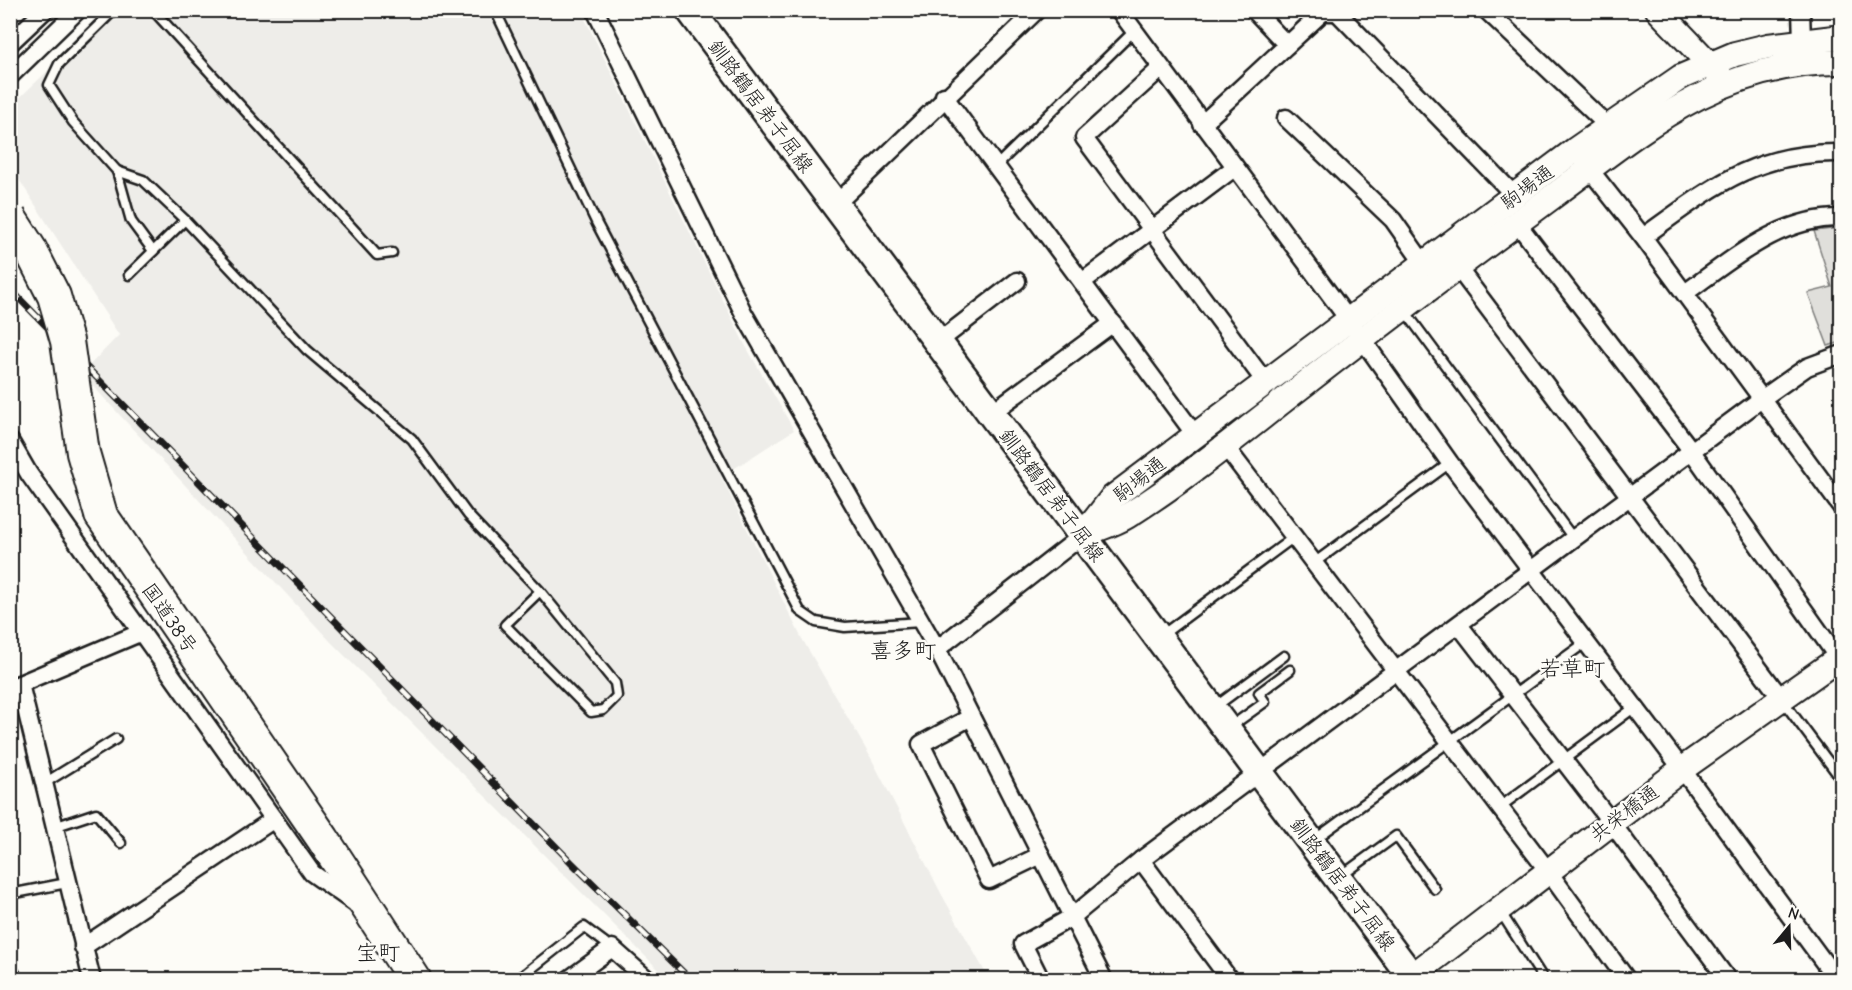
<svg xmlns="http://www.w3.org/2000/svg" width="1852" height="990" viewBox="0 0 1852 990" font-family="'Comic Neue','Klee One',sans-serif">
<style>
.built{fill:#eeede9}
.green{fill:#e0dfdb;stroke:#7e7e7c;stroke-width:1.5}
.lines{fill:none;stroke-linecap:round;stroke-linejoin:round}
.lane-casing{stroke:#1c1c1c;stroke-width:13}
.street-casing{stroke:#1c1c1c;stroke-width:21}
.secondary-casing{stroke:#1c1c1c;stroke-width:28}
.primary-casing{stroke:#1c1c1c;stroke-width:32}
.highway-casing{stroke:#1c1c1c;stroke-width:36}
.lane{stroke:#fdfcf7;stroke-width:8}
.street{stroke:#fdfcf7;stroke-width:16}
.secondary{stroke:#fdfcf7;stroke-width:24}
.primary{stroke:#fdfcf7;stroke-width:27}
.highway{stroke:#fdfcf7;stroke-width:32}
.rail-casing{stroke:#1c1c1c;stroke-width:7}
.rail{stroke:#fdfcf7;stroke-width:4.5;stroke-dasharray:14;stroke-linecap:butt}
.highway-bridge-casing{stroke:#1c1c1c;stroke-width:36;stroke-linecap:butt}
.highway-bridge{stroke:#fdfcf7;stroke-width:32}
.labels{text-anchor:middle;stroke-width:5;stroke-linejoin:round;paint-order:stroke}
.street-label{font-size:20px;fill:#1c1c1c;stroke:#fdfcf7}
.quarter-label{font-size:22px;fill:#1c1c1c;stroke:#fdfcf7}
</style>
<rect width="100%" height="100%" fill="#fdfcf7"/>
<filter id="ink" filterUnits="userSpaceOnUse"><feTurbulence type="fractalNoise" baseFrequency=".0167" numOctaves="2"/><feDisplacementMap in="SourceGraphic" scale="12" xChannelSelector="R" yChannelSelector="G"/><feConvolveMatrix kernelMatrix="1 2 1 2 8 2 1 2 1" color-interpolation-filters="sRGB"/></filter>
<g filter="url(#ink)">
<path class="built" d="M 110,11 L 581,11 L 744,343 L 794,430 L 721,477 L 801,637 L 871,758 L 942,895 L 989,979 L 668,979 L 331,642 L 103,397 L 82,373 L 119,335 L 11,167 L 10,107 Z"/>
<path class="green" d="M 1841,228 L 1841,342 L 1828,346 L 1808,293 L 1832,287 L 1814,231 Z"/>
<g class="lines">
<defs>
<g id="lane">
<path d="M 114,10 L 59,64 L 49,85 L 73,122 L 117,171 L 143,180 L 185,220 L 307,350 L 412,439 L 468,515 L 540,591 L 615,683 L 617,696 L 603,710 L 591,712 L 505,625 L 540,591"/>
<path d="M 153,10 L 377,255 L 392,253"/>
<path d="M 495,10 L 597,224 L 800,611 L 816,622 L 845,627 L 921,622"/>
<path d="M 996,166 L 1134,31"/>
<path d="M 117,171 L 131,221 L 153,251"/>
<path d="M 129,275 L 185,220"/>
<path d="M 1405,311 L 1573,538"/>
<path d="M 1314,563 L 1450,463"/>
<path d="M 1162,635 L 1294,537"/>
<path d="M 1783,701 L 1842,780"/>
<path d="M 1215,707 L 1284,656"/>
<path d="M 1230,727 L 1265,702 L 1259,693 L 1290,670"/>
<path d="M 43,784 L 116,739"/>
<path d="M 1500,807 L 1635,707"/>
<path d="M 54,827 L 96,813 L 121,843"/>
<path d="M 1314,840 L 1586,642"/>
<path d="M 1341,876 L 1396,836 L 1435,889"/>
<path d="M 10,894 L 67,883"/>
<path d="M 1500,911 L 1544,980"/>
<path d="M 10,965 L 17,977"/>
<path d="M 517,980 L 584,927 L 612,948"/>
</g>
<g id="street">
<path d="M 595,10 L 744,314 L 937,649 L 1104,980"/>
<path d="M 1119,10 L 1348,319 L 1450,463 L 1682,769 L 1837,980"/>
<path d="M 1254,10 L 1287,45"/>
<path d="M 1338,10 L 1337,12 L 1515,196"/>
<path d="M 1486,10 L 1608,126"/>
<path d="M 1801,10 L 1802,41"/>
<path d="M 10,43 L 45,10"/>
<path d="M 1161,68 L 1084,138 L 1266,383"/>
<path d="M 10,76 L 78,10"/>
<path d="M 944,96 L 1196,436"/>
<path d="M 1286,118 L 1393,220 L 1424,264"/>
<path d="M 1202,124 L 1323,12 L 1337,12"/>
<path d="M 1583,161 L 1643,237 L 1842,508"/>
<path d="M 836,204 L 1037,10"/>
<path d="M 1517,223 L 1691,450 L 1838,658"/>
<path d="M 1643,237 C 1710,189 1754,151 1842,153"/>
<path d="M 1458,268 L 1781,698"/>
<path d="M 1082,282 L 1234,168"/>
<path d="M 1685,293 C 1733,259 1779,217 1842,218"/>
<path d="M 938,342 L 1017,281"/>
<path d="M 991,413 L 1113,323"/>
<path d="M 10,441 L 29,474 L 312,873 L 356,904"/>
<path d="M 1225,446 L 1548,871 L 1627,980"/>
<path d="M 1459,625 L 1611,822 L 1728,980"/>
<path d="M 937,649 L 1083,535"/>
<path d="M 20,684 L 92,980"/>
<path d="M 10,688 L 142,632"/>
<path d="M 971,717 L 921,744 L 989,880 L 1041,855"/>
<path d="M 1141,860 L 1230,980"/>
<path d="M 83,947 L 274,819"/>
<path d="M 568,980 L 612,948 L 648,980"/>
<path d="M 1041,980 L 1023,944 L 1072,917 L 1141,860 L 1760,400 L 1807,367 L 1842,354"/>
</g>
<g id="secondary">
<path d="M 1658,10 L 1719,74"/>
<path d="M 1085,534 C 1099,528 1114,524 1127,516 C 1188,478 1245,430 1302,386 C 1384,322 1468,259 1552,197 C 1643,129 1721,61 1842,62"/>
<path d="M 1083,535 L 1112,498 L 1575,150 L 1681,77 L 1735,54 L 1768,46 L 1842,37"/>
<path d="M 1412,976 L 1682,769 L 1842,656"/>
</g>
<path id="primary" d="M 690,10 L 1414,980"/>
<path id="highway" d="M 101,515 L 323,839 L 415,980"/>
</defs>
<use href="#lane" class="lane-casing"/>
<use href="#street" class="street-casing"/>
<use href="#secondary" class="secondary-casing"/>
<use href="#primary" class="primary-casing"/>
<use href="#highway" class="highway-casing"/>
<use href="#lane" class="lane"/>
<use href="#street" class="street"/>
<use href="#secondary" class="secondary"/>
<use href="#primary" class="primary"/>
<use href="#highway" class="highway"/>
<defs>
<path id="rail" d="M 10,289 L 572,863 L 691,980"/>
</defs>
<use href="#rail" class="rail-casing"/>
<use href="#rail" class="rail"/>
<defs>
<path id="highway-bridge" d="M 10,218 L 30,249 L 54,296 L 67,341 L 83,453 L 101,515"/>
</defs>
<use href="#highway-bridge" class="highway-bridge-casing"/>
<use href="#highway-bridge" class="highway-bridge"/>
</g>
</g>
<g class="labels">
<g class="street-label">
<text transform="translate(761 106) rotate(53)" y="7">釧路鶴居弟子屈線</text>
<text transform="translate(1527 187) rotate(-37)" y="7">駒場通</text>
<text transform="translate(1139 479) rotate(-38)" y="7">駒場通</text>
<text transform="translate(1052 495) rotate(53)" y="7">釧路鶴居弟子屈線</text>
<text transform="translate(170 618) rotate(55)" y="7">国道38号</text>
<text transform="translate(1624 813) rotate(-37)" y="7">共栄橋通</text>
<text transform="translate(1343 884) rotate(53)" y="7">釧路鶴居弟子屈線</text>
</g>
<g class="quarter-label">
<text x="903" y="658">喜多町</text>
<text x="1572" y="676">若草町</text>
<text x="378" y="960">宝町</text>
</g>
</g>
<rect width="1852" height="990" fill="none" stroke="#fdfcf7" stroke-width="36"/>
<rect x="18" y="18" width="1816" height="954" fill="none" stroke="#1c1c1c" stroke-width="2" filter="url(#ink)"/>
<g transform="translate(1789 927) rotate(19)" stroke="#fdfcf7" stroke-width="4.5" paint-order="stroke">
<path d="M0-4.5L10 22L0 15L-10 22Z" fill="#1c1c1c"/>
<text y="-9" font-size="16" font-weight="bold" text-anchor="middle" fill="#1c1c1c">N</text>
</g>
</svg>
